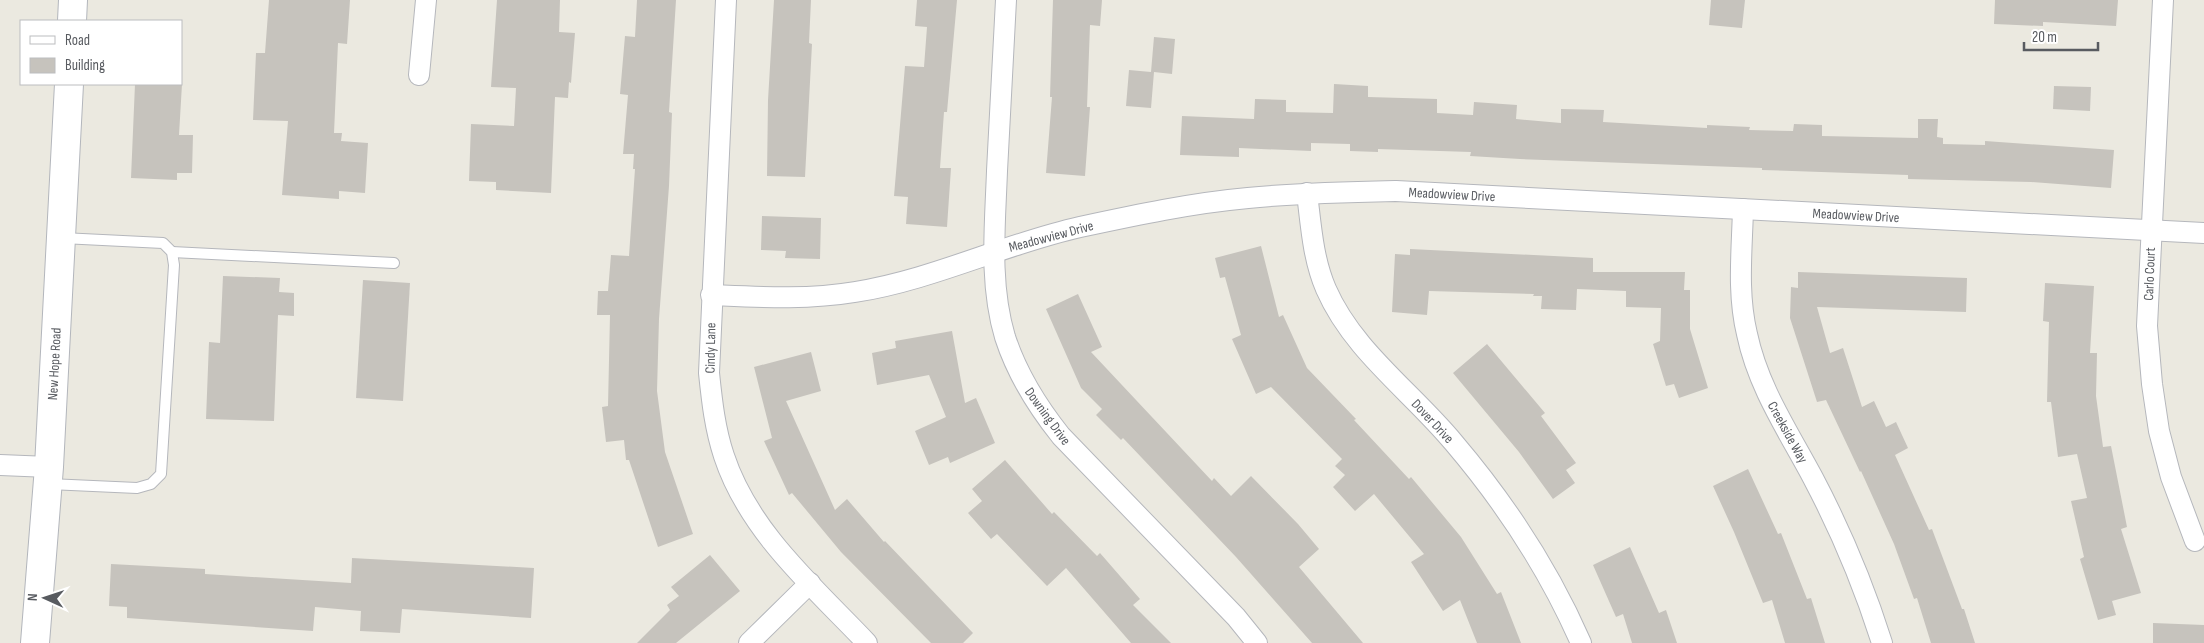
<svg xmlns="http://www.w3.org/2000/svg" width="2204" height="643" viewBox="0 0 2204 643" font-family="'Sofia Sans Condensed',sans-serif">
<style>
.building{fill:#c6c3bd}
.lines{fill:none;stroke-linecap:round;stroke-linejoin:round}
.lane-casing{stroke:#b5b7bc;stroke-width:12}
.street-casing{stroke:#b5b7bc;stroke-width:22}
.secondary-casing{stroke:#b3b6bc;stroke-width:30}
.lane{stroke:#fff;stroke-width:10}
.street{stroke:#fff;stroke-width:20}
.secondary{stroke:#fff;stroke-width:28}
.labels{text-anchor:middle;stroke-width:4;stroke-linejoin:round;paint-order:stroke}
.street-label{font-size:14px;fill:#585b60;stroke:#fff}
</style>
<rect width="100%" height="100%" fill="#ebe9e0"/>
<g class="building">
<path d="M 269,0 L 350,0 L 347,44 L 338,43 L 334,133 L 342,133 L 341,141 L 368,143 L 365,193 L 339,191 L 339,199 L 282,195 L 288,121 L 253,120 L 256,53 L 265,53 Z"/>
<path d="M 497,0 L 560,0 L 559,32 L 575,33 L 571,83 L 569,82 L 568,98 L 555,97 L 551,193 L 496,190 L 496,182 L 469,181 L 471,124 L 514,126 L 516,88 L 491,87 Z"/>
<path d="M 637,0 L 676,0 L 669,112 L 672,113 L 669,186 L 659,319 L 657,391 L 665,452 L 693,534 L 658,547 L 629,460 L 626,460 L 624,440 L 606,442 L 602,407 L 608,406 L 610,315 L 597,315 L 598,291 L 608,291 L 611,255 L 629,256 L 635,169 L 633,169 L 634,154 L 623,154 L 628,95 L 620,94 L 625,36 L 635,37 Z"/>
<path d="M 774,0 L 811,0 L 809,43 L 812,44 L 805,177 L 767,176 L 768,100 Z"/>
<path d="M 917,0 L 957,0 L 947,112 L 944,112 L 940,168 L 951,168 L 947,227 L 906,224 L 908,197 L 894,196 L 905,66 L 924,67 L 927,27 L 915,26 Z"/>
<path d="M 1053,0 L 1102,0 L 1100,26 L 1090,25 L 1087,107 L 1090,107 L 1085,176 L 1046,173 L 1052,97 L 1050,97 Z"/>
<path d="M 1711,0 L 1745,0 L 1742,28 L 1709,25 Z"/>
<path d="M 1995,0 L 2118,0 L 2116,26 L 2043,22 L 2043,26 L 1994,24 Z"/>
<path d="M 1154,37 L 1175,39 L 1172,74 L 1154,72 L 1151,108 L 1126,106 L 1129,70 L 1151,72 Z"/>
<path d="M 135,84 L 182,84 L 179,135 L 193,135 L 192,173 L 177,173 L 177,180 L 131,178 Z"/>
<path d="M 1334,84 L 1368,86 L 1368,97 L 1437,99 L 1437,113 L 1473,115 L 1474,102 L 1517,105 L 1516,119 L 1561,123 L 1561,109 L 1604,110 L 1603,122 L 1707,128 L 1707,125 L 1750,127 L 1749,130 L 1793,131 L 1794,124 L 1822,125 L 1822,136 L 1918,138 L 1918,119 L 1938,119 L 1937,137 L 1943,138 L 1943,144 L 1985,145 L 1985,141 L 2114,150 L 2111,188 L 2031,182 L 1908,179 L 1908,175 L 1762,170 L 1762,168 L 1520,159 L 1470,156 L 1471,152 L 1378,149 L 1378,152 L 1350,151 L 1350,144 L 1311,143 L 1311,151 L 1239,148 L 1239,157 L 1180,155 L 1182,116 L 1254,119 L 1255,99 L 1286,100 L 1286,112 L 1333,113 Z"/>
<path d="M 2054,86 L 2091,87 L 2090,111 L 2053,109 Z"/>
<path d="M 762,216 L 821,218 L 820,259 L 785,258 L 786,251 L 761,250 Z"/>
<path d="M 1261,246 L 1279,317 L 1283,315 L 1307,368 L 1356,419 L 1354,420 L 1409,479 L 1411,477 L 1461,537 L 1497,594 L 1501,592 L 1521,643 L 1477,643 L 1460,600 L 1443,611 L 1411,562 L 1424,554 L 1374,494 L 1355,511 L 1333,487 L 1345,475 L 1335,466 L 1342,459 L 1271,387 L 1256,394 L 1232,339 L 1241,335 L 1225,277 L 1220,278 L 1215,258 Z"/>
<path d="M 1410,249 L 1593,258 L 1593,272 L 1685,272 L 1684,290 L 1690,290 L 1690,329 L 1708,388 L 1679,398 L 1674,384 L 1666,386 L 1653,344 L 1660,341 L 1661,308 L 1626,307 L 1626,291 L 1577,289 L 1576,310 L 1541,309 L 1542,296 L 1533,296 L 1534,294 L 1429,291 L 1427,315 L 1392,312 L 1395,254 L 1410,255 Z"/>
<path d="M 1798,272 L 1967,278 L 1966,312 L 1817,307 L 1830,353 L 1843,348 L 1862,407 L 1874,401 L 1886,427 L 1896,422 L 1908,448 L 1895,455 L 1929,530 L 1932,529 L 1962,609 L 1964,609 L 1975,643 L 1931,643 L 1917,598 L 1914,599 L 1894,544 L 1861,471 L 1860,472 L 1826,400 L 1817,402 L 1790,318 L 1791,287 L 1798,288 Z"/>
<path d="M 223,276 L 280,278 L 279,292 L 294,293 L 294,316 L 278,315 L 274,421 L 206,419 L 209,342 L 220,343 Z"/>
<path d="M 363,280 L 410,283 L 403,401 L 356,398 Z"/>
<path d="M 2045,283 L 2094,286 L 2090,353 L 2097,353 L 2096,396 L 2103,447 L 2111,446 L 2127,527 L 2121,529 L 2141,593 L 2112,601 L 2116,615 L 2098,620 L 2080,559 L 2084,557 L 2071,501 L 2087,498 L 2077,454 L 2058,457 L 2051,402 L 2047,402 L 2049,322 L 2043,321 Z"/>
<path d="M 1078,294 L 1102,347 L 1091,352 L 1212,481 L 1214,478 L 1231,496 L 1251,476 L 1298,524 L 1319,549 L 1299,567 L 1363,643 L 1312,643 L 1236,557 L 1123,438 L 1121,440 L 1096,415 L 1102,409 L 1081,388 L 1046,309 Z"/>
<path d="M 952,331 L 965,403 L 976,398 L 995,443 L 950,463 L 948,457 L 929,465 L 915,431 L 946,417 L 929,375 L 877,385 L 872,353 L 896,348 L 895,341 Z"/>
<path d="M 1487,344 L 1545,413 L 1541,416 L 1576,463 L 1566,470 L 1575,483 L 1553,499 L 1519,452 L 1453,373 Z"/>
<path d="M 811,352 L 821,391 L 786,401 L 835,510 L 847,499 L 884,542 L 885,541 L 973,633 L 963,643 L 931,643 L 841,552 L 792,493 L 789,495 L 764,441 L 772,438 L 754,367 Z"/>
<path d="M 1005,460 L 1052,514 L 1054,512 L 1097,556 L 1100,553 L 1140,599 L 1133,605 L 1171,643 L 1131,643 L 1066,568 L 1047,586 L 997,534 L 991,539 L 968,513 L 982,501 L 972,489 Z"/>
<path d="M 1748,469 L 1778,534 L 1781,533 L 1807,599 L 1811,598 L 1825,643 L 1785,643 L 1772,600 L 1763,603 L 1734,532 L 1713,486 Z"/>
<path d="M 1630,547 L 1659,613 L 1666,610 L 1677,643 L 1632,643 L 1623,614 L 1616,617 L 1593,565 Z"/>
<path d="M 710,555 L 740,591 L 676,643 L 637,643 L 670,610 L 667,605 L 679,596 L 671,587 Z"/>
<path d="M 352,558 L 534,568 L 531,618 L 402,609 L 400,633 L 360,631 L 361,611 L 315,607 L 313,631 L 127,618 L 127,607 L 109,606 L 111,564 L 205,569 L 205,574 L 351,583 Z"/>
<path d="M 2153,623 L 2204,625 L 2204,643 L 2153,643 Z"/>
</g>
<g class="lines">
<defs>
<g id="lane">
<path d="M 172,252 L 394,263"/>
<path d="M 49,484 L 137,488 L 151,484 L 161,474 L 174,265 L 172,252 L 163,243 L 62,238"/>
</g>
<g id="street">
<path d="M 726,0 L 709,373 C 712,402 715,429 724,456 C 749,532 814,587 867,643"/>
<path d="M 1006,0 C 1003,57 1000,114 997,171 C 995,227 989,283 1005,337 C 1017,374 1037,406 1061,436 L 1236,617 L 1257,643"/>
<path d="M 2163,0 L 2147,326 L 2152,384 L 2159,431 L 2171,477 L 2195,541"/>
<path d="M 419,75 L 426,0"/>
<path d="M 1307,193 C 1311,226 1313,259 1326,289 C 1353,351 1412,392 1454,443 C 1505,503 1549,570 1581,643"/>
<path d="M 1743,209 C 1742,250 1737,293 1747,334 C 1758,387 1788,431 1813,478 C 1841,531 1864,586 1882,643"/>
<path d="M 711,295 C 759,297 807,300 855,292 C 932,280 1004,244 1080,227 C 1136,215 1192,203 1248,198 C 1297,193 1347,192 1396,191 L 2204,233"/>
<path d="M 0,465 L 49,467"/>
<path d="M 749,643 L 810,583"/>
</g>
<g id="secondary">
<path d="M 72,21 L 73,0"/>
<path d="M 35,643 L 49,467 L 69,84"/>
</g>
</defs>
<use href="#lane" class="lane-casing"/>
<use href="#street" class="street-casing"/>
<use href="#secondary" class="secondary-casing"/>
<use href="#lane" class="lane"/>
<use href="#street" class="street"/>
<use href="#secondary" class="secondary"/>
</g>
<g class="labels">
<g class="street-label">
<text transform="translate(1452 194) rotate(3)" y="5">Meadowview Drive</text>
<text transform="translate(1856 215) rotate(3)" y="5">Meadowview Drive</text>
<text transform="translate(1051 236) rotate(-15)" y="5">Meadowview Drive</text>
<text transform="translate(2149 274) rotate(-88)" y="5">Carlo Court</text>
<text transform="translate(710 348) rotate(-89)" y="5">Cindy Lane</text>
<text transform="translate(54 364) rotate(-87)" y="5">New Hope Road</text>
<text transform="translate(1048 416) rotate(54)" y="5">Downing Drive</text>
<text transform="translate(1433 421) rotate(47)" y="5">Dover Drive</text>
<text transform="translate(1788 432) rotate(61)" y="5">Creekside Way</text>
</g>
</g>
<rect x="20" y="20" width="162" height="65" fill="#ffffff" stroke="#bcbdbf"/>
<rect x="30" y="36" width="25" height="8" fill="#ffffff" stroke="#bcbdbf"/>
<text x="65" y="45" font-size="15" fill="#585b60">Road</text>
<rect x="30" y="58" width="25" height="15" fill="#c6c3bd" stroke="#bcbdbf"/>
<text x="65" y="70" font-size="15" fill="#585b60">Building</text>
<g transform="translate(45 598) rotate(273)" stroke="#ffffff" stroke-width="4" paint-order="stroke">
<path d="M0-4L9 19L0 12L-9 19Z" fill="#585b60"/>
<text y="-8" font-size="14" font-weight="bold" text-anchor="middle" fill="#585b60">N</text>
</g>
<path d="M2024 42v8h74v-8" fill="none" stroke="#585b60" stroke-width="2.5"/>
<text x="2032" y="42" font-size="15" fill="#585b60" stroke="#ffffff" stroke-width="4" paint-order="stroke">20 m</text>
</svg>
